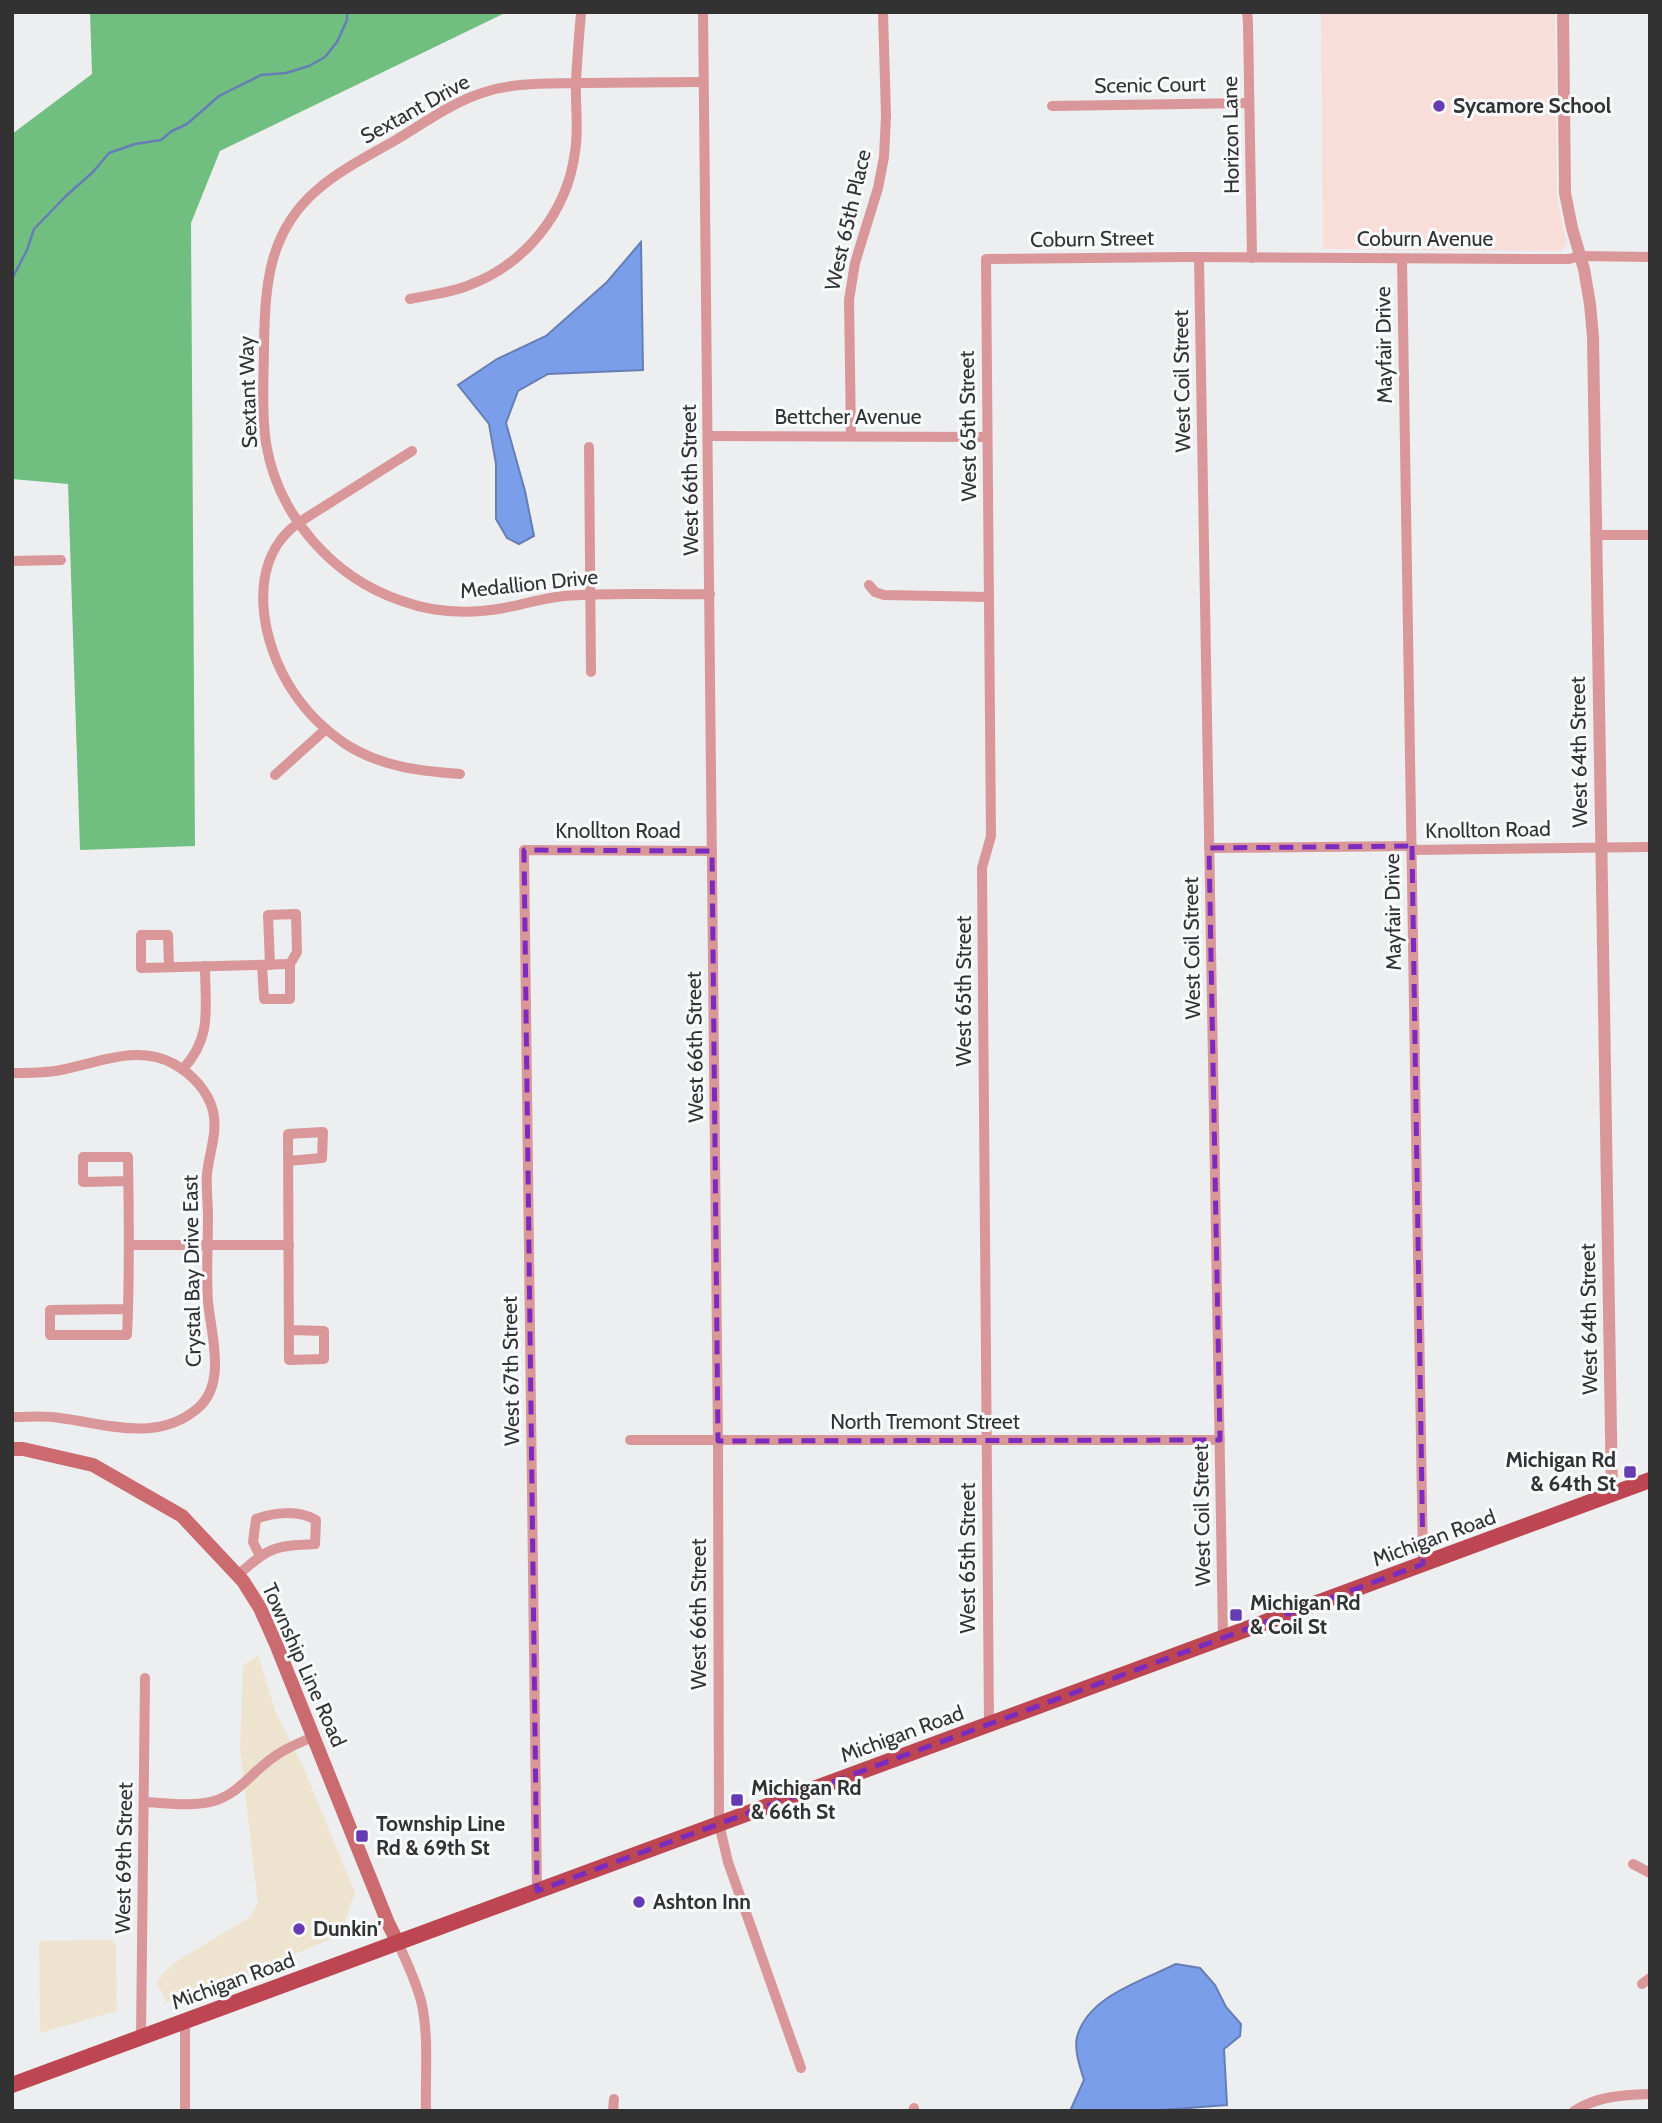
<svg xmlns="http://www.w3.org/2000/svg" width="1662" height="2123" viewBox="0 0 1662 2123" font-family="Cabin,sans-serif">
<style>
.commercial{fill:#eee3ce}
.education{fill:#f8ddd8}
.forest{fill:#71bf80}
.water{fill:#7b9eeb;stroke:#657eb4;stroke-width:2}
.lines{fill:none;stroke-linecap:round;stroke-linejoin:round}
.stream{stroke:#657eb4;stroke-width:2.5}
.minor{stroke:#da9799;stroke-width:10}
.tertiary{stroke:#da9799;stroke-width:12}
.secondary{stroke:#cb6a6f;stroke-width:14}
.primary{stroke:#bd4652;stroke-width:16}
.marked{fill:none;stroke:#7b2cbf;stroke-width:5;stroke-dasharray:14 9;stroke-linejoin:round}
.poi-dot{fill:#653cb4;stroke:#fafbfd;stroke-width:2.5}
.labels{text-anchor:middle;stroke-width:6;stroke-linejoin:round;paint-order:stroke}
.street-label{font-size:21px;fill:#323233;stroke:#fafbfd}
.poi-label{font-size:21px;font-weight:bold;fill:#323233;stroke:#fafbfd;text-anchor:start}
</style>
<rect width="100%" height="100%" fill="#edeeef"/>
<g class="commercial">
<path d="M 258,1655 L 276,1713 L 302,1764 L 355,1893 L 340,1935 L 220,1986 L 177,2001 L 166,2002 L 157,1983 L 163,1973 L 182,1958 L 250,1917 L 258,1904 L 240,1748 L 243,1666 Z"/>
<path d="M 112,1940 L 116,1945 L 117,2011 L 40,2033 L 39,1941 Z"/>
</g>
<path class="education" d="M 1321,12 L 1555,12 L 1557,200 L 1567,244 L 1560,251 L 1323,249 Z"/>
<path class="forest" d="M 90,12 L 507,12 L 220,151 L 191,223 L 195,846 L 80,850 L 68,484 L 12,479 L 12,134 L 92,74 Z"/>
<g class="water">
<path d="M 641,242 L 643,370 L 548,374 L 518,391 L 506,423 L 525,491 L 534,536 L 519,544 L 507,538 L 496,519 L 496,464 L 489,424 L 458,385 L 497,359 L 546,336 L 607,282 Z"/>
<path d="M 1176,1964 L 1200,1968 L 1215,1985 L 1226,2007 L 1241,2024 L 1240,2036 L 1224,2049 L 1227,2105 L 1149,2111 L 1070,2111 L 1084,2080 C 1080,2067 1074,2050 1077,2037 C 1088,1996 1142,1981 1176,1964 Z"/>
</g>
<g class="lines">
<path class="stream" d="M 12,279 L 27,250 L 34,229 L 66,196 L 93,172 L 109,153 L 135,144 L 161,140 L 172,131 L 187,124 L 219,96 L 261,75 L 286,73 L 309,66 L 325,57 L 337,42 L 347,20 L 347,12"/>
<g class="minor">
<path d="M 703,12 L 718,1440 L 719,1824 L 728,1862 L 801,2068"/>
<path d="M 1247,12 L 1248,23 L 1252,258"/>
<path d="M 703,82 C 663,82 622,83 581,83 C 549,84 516,82 485,92 C 452,102 423,124 394,141 C 368,156 340,170 317,190 C 268,232 265,286 264,346 C 264,378 261,411 266,443 C 278,516 333,578 402,601 C 435,613 471,614 504,608 C 524,604 544,598 564,596 C 612,592 662,595 710,594"/>
<path d="M 1052,106 L 1249,103"/>
<path d="M 1199,258 L 1223,1638"/>
<path d="M 1402,259 L 1423,1564"/>
<path d="M 410,299 C 429,295 449,293 467,286 C 525,265 567,213 575,152 C 579,129 575,105 576,82 C 577,59 579,36 581,13"/>
<path d="M 709,436 L 987,437"/>
<path d="M 851,436 L 849,300 L 855,263 L 878,188 L 884,157 L 886,116 L 883,12"/>
<path d="M 589,447 L 591,672"/>
<path d="M 412,451 L 298,523 C 244,562 261,645 294,693 C 308,714 326,731 347,745 C 382,767 420,771 460,774"/>
<path d="M 1595,535 L 1650,535"/>
<path d="M 12,561 L 61,560"/>
<path d="M 869,585 L 875,592 L 884,595 L 989,597"/>
<path d="M 275,775 L 326,729"/>
<path d="M 1209,848 L 1412,846"/>
<path d="M 1412,850 L 1650,847"/>
<path d="M 262,965 L 264,999 L 290,999 L 290,964 L 297,952 L 296,914 L 268,915 L 270,965"/>
<path d="M 169,967 L 168,935 L 141,935 L 141,968 L 290,964"/>
<path d="M 183,1069 C 213,1036 205,1008 205,966"/>
<path d="M 12,1073 C 26,1073 41,1073 55,1071 C 94,1065 135,1043 174,1064 C 192,1074 208,1091 213,1111 C 218,1133 209,1153 207,1174 C 206,1188 208,1203 208,1217 C 208,1245 206,1274 208,1302 C 211,1334 227,1383 198,1408 C 158,1443 106,1424 60,1418 C 45,1415 28,1417 12,1417"/>
<path d="M 288,1161 L 322,1158 L 323,1132 L 288,1134 L 289,1360 L 324,1359 L 324,1331 L 289,1330"/>
<path d="M 128,1181 L 83,1182 L 83,1157 L 128,1157 C 129,1216 130,1276 127,1335 L 50,1335 L 50,1310 L 128,1309"/>
<path d="M 129,1245 L 289,1245"/>
<path d="M 630,1440 L 1220,1440"/>
<path d="M 238,1575 C 270,1547 273,1546 315,1544 L 316,1520 C 299,1510 274,1512 256,1519 L 253,1542 L 260,1556"/>
<path d="M 989,1724 L 982,868 L 991,836 L 986,259 L 1187,257 L 1532,259 L 1569,259 L 1580,256 L 1650,257"/>
<path d="M 144,1802 C 166,1803 192,1807 214,1801 C 237,1794 248,1777 266,1763 C 280,1751 296,1744 313,1737"/>
<path d="M 1633,1864 L 1650,1873"/>
<path d="M 537,1891 L 524,850 L 712,851"/>
<path d="M 398,1943 C 407,1963 417,1983 422,2005 C 429,2039 425,2076 426,2111"/>
<path d="M 1642,1984 L 1650,1978"/>
<path d="M 185,2021 L 185,2111"/>
<path d="M 141,2037 L 145,1678"/>
<path d="M 613,2111 L 614,2099"/>
<path d="M 913,2111 L 914,2108"/>
<path d="M 1574,2111 C 1598,2096 1622,2095 1650,2094"/>
</g>
<path class="tertiary" d="M 1563,12 L 1565,193 L 1572,228 L 1584,269 L 1590,304 L 1593,337 L 1612,1495"/>
<path class="secondary" d="M 12,1449 L 23,1449 L 93,1465 L 182,1516 L 243,1581 L 260,1608 L 276,1644 L 388,1923 L 398,1943"/>
<path class="primary" d="M 12,2085 L 1650,1480"/>
</g>
<path class="marked" d="M 1412,846 L 1423,1564 L 537,1891 L 524,850 L 712,851 L 718,1441 L 1220,1440 L 1209,848 Z"/>
<g class="poi-dot">
<circle cx="1439" cy="106" r="7"/>
<rect x="1623" y="1465" width="14" height="14" rx="3.5"/>
<rect x="1229" y="1608" width="14" height="14" rx="3.5"/>
<rect x="730" y="1793" width="14" height="14" rx="3.5"/>
<rect x="355" y="1829" width="14" height="14" rx="3.5"/>
<circle cx="639" cy="1902" r="7"/>
<circle cx="299" cy="1929" r="7"/>
</g>
<g class="labels">
<g class="street-label">
<text transform="translate(1150 85) rotate(-1)" y="7">Scenic Court</text>
<text transform="translate(415 109) rotate(-29)" y="7">Sextant Drive</text>
<text transform="translate(1231 135) rotate(-91)" y="7">Horizon Lane</text>
<text transform="translate(848 220) rotate(-77)" y="7">West 65th Place</text>
<text transform="translate(1092 239) rotate(-1)" y="7">Coburn Street</text>
<text x="1425" y="246">Coburn Avenue</text>
<text transform="translate(1384 345) rotate(-91)" y="7">Mayfair Drive</text>
<text transform="translate(1182 381) rotate(-91)" y="7">West Coil Street</text>
<text transform="translate(248 392) rotate(-92)" y="7">Sextant Way</text>
<text x="848" y="424">Bettcher Avenue</text>
<text transform="translate(968 426) rotate(-91)" y="7">West 65th Street</text>
<text transform="translate(690 480) rotate(-91)" y="7">West 66th Street</text>
<text transform="translate(529 584) rotate(-6)" y="7">Medallion Drive</text>
<text transform="translate(1579 752) rotate(-91)" y="7">West 64th Street</text>
<text transform="translate(1488 830) rotate(-1)" y="7">Knollton Road</text>
<text x="618" y="838">Knollton Road</text>
<text transform="translate(1393 912) rotate(-91)" y="7">Mayfair Drive</text>
<text transform="translate(1192 948) rotate(-91)" y="7">West Coil Street</text>
<text transform="translate(964 991) rotate(-90)" y="7">West 65th Street</text>
<text transform="translate(695 1047) rotate(-91)" y="7">West 66th Street</text>
<text transform="translate(192 1271) rotate(-91)" y="7">Crystal Bay Drive East</text>
<text transform="translate(1589 1319) rotate(-91)" y="7">West 64th Street</text>
<text transform="translate(511 1371) rotate(-91)" y="7">West 67th Street</text>
<text x="925" y="1429">North Tremont Street</text>
<text transform="translate(1202 1515) rotate(-91)" y="7">West Coil Street</text>
<text transform="translate(1434 1538) rotate(-20)" y="7">Michigan Road</text>
<text transform="translate(968 1558) rotate(-90)" y="7">West 65th Street</text>
<text transform="translate(699 1614) rotate(-90)" y="7">West 66th Street</text>
<text transform="translate(304 1665) rotate(66)" y="7">Township Line Road</text>
<text transform="translate(902 1734) rotate(-20)" y="7">Michigan Road</text>
<text transform="translate(124 1858) rotate(-89)" y="7">West 69th Street</text>
<text transform="translate(233 1981) rotate(-20)" y="7">Michigan Road</text>
</g>
<g class="poi-label">
<text x="1453" y="113">Sycamore School</text>
<text x="1616" y="1467" text-anchor="end">Michigan Rd<tspan x="1616" dy="24">&amp; 64th St</tspan></text>
<text x="1250" y="1610">Michigan Rd<tspan x="1250" dy="24">&amp; Coil St</tspan></text>
<text x="751" y="1795">Michigan Rd<tspan x="751" dy="24">&amp; 66th St</tspan></text>
<text x="376" y="1831">Township Line<tspan x="376" dy="24">Rd &amp; 69th St</tspan></text>
<text x="653" y="1909">Ashton Inn</text>
<text x="313" y="1936">Dunkin'</text>
</g>
</g>
<rect width="1662" height="2123" fill="none" stroke="#323233" stroke-width="28"/>
</svg>
